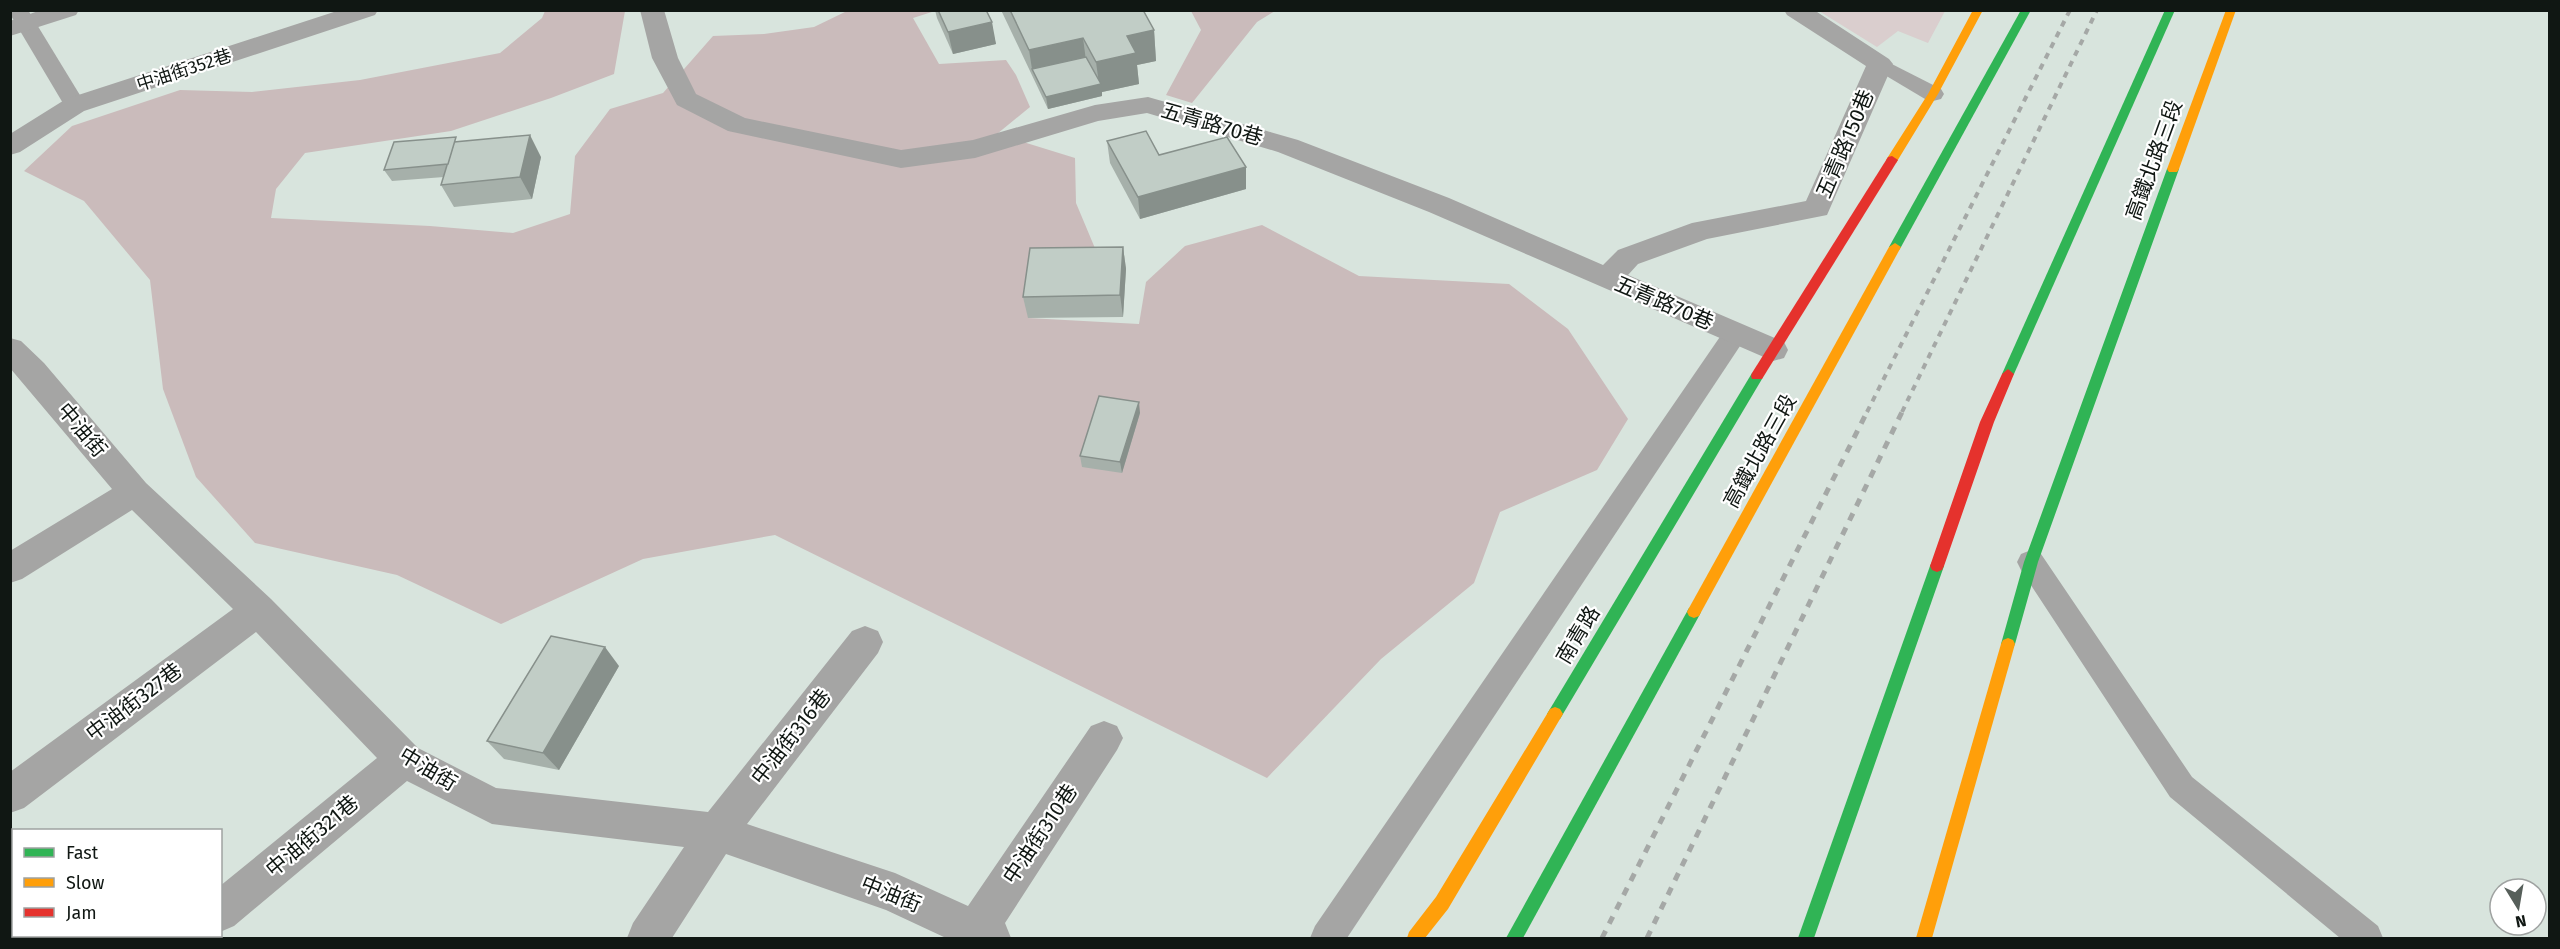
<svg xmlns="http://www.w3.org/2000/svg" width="2560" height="949" viewBox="0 0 2560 949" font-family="'Fira Sans','Noto Sans TC',sans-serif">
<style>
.green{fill:#dacece}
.forest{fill:#cabbbb}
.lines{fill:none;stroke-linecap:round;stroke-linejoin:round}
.lane{fill:#a5a5a4;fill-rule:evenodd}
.street{fill:#a5a5a4;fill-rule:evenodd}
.fast{fill:#30b455;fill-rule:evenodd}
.slow{fill:#ff9f0a;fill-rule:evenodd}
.jam{fill:#e5322d;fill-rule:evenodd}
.rail-far1{stroke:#a5a8a6;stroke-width:4;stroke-dasharray:6 6;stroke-linecap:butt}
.rail{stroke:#a5a8a6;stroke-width:5;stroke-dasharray:8 8;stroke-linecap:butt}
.wall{fill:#a6b0aa}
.shaded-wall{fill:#87908b}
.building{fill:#c1cdc6;stroke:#87908b;stroke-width:1.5}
.labels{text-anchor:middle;stroke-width:4.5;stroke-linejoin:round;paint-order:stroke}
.far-street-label{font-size:18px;fill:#101713;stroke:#fff}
.street-label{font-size:21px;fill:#101713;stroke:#fff}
</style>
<rect width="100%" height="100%" fill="#d8e4dd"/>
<path class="green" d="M 1819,11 L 1945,11 L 1928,43 L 1898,31 L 1877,47 Z"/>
<g class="forest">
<path d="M 545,11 L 625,11 L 614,74 L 551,98 L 451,131 L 305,153 L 276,189 L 271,218 L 430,226 L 513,233 L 570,214 L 575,156 L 610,109 L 663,93 L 713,36 L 764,34 L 814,27 L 847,11 L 935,11 L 913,18 L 939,64 L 1006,60 L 1016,75 L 1030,107 L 997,134 L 1075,158 L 1076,203 L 1097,253 L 1028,318 L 1139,324 L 1146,282 L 1185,246 L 1262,225 L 1359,276 L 1509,284 L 1568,329 L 1628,419 L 1597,470 L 1500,512 L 1474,583 L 1381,659 L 1267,778 L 775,535 L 643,559 L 501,624 L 397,575 L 255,543 L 196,477 L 163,389 L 150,280 L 84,201 L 24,171 L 72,126 L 180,90 L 252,92 L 360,80 L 500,53 L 542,18 Z"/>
<path d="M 1191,11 L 1275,11 L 1257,22 L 1192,103 L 1166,95 L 1201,30 Z"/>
</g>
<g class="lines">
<g class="lane">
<path d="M 10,10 L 28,10 L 86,105 L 83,110 L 75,112 L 67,110 L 10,14 Z"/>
<path d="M 1880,58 L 1941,89 L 1944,94 L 1941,99 L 1933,101 L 1925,99 L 1873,68 L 1870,64 L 1873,60 Z"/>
<path d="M 1735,325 L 1744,328 L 1747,334 L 1744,340 L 1347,938 L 1310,938 L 1315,926 L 1726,328 Z"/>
<path d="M 2031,550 L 2041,554 L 2192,777 L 2378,926 L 2383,938 L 2340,938 L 2170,797 L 2021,570 L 2017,562 L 2021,554 Z"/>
</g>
<g class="street">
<path d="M 41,10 L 79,10 L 76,15 L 10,36 L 10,21 Z"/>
<path d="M 340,10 L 378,10 L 375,15 L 84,111 L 20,152 L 10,155 L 10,134 L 66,99 Z"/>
<path d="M 640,10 L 664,10 L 678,58 L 696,94 L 745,118 L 901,150 L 973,140 L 1095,105 L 1148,97 L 1298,140 L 1449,198 L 1603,265 L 1618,250 L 1692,223 L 1806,201 L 1866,66 L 1787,15 L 1784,10 L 1814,10 L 1889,59 L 1893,64 L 1827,215 L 1707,239 L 1638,264 L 1628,275 L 1784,342 L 1788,350 L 1784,358 L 1773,361 L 1429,212 L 1278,152 L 1147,113 L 1098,121 L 975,158 L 901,168 L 728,131 L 677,105 L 652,58 Z"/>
<path d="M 10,338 L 21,341 L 44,363 L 146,483 L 271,599 L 418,748 L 496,788 L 708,812 L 852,631 L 865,626 L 878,631 L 883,642 L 878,653 L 747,824 L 895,873 L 968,906 L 1091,726 L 1104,721 L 1117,726 L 1123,738 L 1117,750 L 1005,923 L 1011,938 L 946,938 L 886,910 L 726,854 L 672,938 L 627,938 L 633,923 L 684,847 L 492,824 L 407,781 L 234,926 L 220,932 L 220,886 L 377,758 L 256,632 L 24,808 L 10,813 L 10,772 L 233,609 L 132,510 L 22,579 L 10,583 L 10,551 L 112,489 L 10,368 Z"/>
<path d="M 169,936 L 214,936 L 213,938 L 168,938 Z"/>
</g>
<g class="fast">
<path d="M 2021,10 L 2031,10 L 1901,247 L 1899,250 L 1891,250 L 1889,247 Z"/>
<path d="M 2165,10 L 2175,10 L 2014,374 L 2008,379 L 2003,377 L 2002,374 Z"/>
<path d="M 2173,165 L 2179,169 L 2038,562 L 2015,644 L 2013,648 L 2008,650 L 2003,648 L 2001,644 L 2024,562 L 2167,169 Z"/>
<path d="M 1757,371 L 1762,373 L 1763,376 L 1762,379 L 1560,719 L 1555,721 L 1550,719 L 1547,714 L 1550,709 L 1752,373 Z"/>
<path d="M 1937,560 L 1942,562 L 1944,566 L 1814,938 L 1798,938 L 1930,566 L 1932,562 Z"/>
<path d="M 1694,606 L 1699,608 L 1701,612 L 1699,616 L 1523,938 L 1506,938 L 1689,608 Z"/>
</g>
<g class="slow">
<path d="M 1973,10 L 1983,10 L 1938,94 L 1896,163 L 1888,163 L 1886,160 L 1928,94 Z"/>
<path d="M 2226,10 L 2236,10 L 2179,169 L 2177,172 L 2169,172 L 2167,169 Z"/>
<path d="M 1895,243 L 1901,247 L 1699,616 L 1694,618 L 1689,616 L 1687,612 L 1689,608 L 1889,247 Z"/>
<path d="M 2008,638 L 2013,640 L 2015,644 L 1932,938 L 1916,938 L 2001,644 L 2003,640 Z"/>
<path d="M 1555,707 L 1560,709 L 1563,714 L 1560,719 L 1448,909 L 1425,938 L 1407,938 L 1409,932 L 1436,897 L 1550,709 Z"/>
</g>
<g class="jam">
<path d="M 1892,156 L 1898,160 L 1762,379 L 1752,379 L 1751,376 L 1752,373 L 1888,157 Z"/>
<path d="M 2008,369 L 2014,374 L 1994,422 L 1944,566 L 1942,570 L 1937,572 L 1932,570 L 1930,566 L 1980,422 L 2002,374 Z"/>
</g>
<g class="rail-far1">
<path d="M 1867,412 L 2070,10"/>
<path d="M 1902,412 L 2097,10"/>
</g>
<g class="rail">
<path d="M 1602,938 L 1868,410"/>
<path d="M 1647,938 L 1903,410"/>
</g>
</g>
<g class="wall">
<path d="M 935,10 L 986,10 L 996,44 L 953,54 L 937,18 Z"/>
<path d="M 1001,10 L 1143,10 L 1154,30 L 1156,61 L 1137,65 L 1139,84 L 1102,92 L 1102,96 L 1048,109 Z"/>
<path d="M 1107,141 L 1159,155 L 1246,189 L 1140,219 L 1110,163 Z"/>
<path d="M 459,142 L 541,157 L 532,199 L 454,207 L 441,185 L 444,177 L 392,181 L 384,170 Z"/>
<path d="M 1123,247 L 1126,269 L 1123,317 L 1028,318 L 1023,297 Z"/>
<path d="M 1140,413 L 1122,473 L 1082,467 L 1080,456 Z"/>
<path d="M 619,666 L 559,770 L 504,759 L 487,741 Z"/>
</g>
<g class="shaded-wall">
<path d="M 992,22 L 996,44 L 953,54 L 948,32 Z"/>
<path d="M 1154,30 L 1156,61 L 1137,65 L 1139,84 L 1102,92 L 1102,96 L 1048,109 L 1046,97 L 1099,84 L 1096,62 L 1127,36 Z"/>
<path d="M 1083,38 L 1087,68 L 1032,69 L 1029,50 Z"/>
<path d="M 530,135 L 541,157 L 532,199 L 520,177 Z"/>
<path d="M 1246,167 L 1246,189 L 1140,219 L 1138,197 Z"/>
<path d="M 1123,247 L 1126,269 L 1123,317 L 1120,295 Z"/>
<path d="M 1139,402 L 1140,413 L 1122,473 L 1120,462 Z"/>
<path d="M 605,647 L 619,666 L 559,770 L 543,753 Z"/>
</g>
<g class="building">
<path d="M 938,10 L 986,10 L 992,22 L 948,32 Z"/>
<path d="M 1010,10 L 1143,10 L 1154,30 L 1127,36 L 1136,53 L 1096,62 L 1083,38 L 1029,50 Z"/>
<path d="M 1086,57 L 1101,84 L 1046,97 L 1032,69 Z"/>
<path d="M 1146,131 L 1159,155 L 1227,137 L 1246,167 L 1138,197 L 1107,141 Z"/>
<path d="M 530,135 L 520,177 L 441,185 L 454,142 Z"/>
<path d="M 456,137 L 448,164 L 384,170 L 394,142 Z"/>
<path d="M 1123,247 L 1120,295 L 1023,297 L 1030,248 Z"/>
<path d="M 1099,396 L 1139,402 L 1120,462 L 1080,456 Z"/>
<path d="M 551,636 L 605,647 L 543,753 L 487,741 Z"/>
</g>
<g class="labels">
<g class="far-street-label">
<text transform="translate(184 70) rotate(-18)" y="6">中油街352巷</text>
</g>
<g class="street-label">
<text transform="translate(1212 124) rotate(16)" y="7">五青路70巷</text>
<text transform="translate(1845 144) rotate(-67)" y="7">五青路150巷</text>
<text transform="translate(2154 160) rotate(-70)" y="7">高鐵北路三段</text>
<text transform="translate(1664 303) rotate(23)" y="7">五青路70巷</text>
<text transform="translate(82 430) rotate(50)" y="7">中油街</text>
<text transform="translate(1760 451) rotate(-61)" y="7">高鐵北路三段</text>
<text transform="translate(1578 635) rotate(-59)" y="7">南青路</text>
<text transform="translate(134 702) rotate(-37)" y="7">中油街327巷</text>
<text transform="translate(791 737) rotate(-52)" y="7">中油街316巷</text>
<text transform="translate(428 769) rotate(31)" y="7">中油街</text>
<text transform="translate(1040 834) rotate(-56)" y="7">中油街310巷</text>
<text transform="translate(312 836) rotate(-40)" y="7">中油街321巷</text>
<text transform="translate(891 894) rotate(22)" y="7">中油街</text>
</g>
</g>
<rect width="2560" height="949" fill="none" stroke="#101713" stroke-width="24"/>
<rect x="12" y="829" width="210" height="108" fill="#ffffff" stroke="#9fa2a1" stroke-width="1.5"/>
<rect x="24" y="848" width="30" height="9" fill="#30b455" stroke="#9fa2a1" stroke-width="1.5"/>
<text x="66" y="859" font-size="18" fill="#101713">Fast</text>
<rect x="24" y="878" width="30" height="9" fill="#ff9f0a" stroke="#9fa2a1" stroke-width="1.5"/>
<text x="66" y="889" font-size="18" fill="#101713">Slow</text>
<rect x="24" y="908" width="30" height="9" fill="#e5322d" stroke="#9fa2a1" stroke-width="1.5"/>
<text x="66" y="919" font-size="18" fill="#101713">Jam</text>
<g transform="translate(2518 907) rotate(169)"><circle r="28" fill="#ffffff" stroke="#9fa2a1" stroke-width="1.5"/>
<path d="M0-4.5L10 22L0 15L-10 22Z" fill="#565f5a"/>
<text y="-9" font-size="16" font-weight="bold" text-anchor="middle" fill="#101713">N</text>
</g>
</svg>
